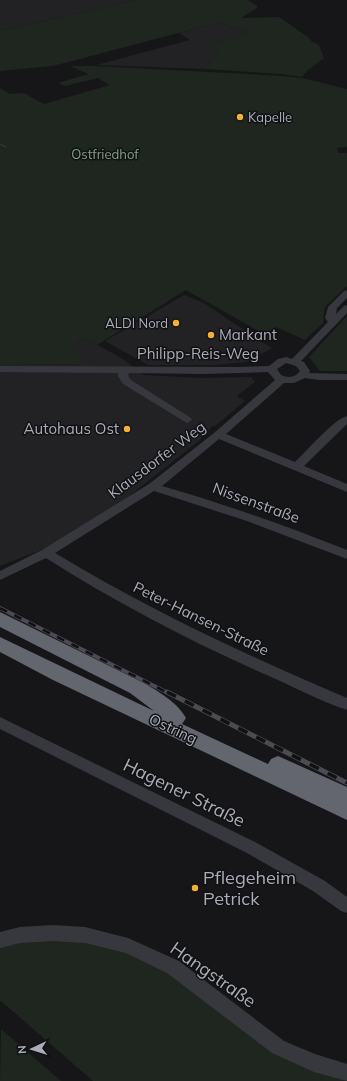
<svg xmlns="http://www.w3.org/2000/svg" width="347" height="1081" viewBox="0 0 347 1081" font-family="Mulish,sans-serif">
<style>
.built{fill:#222225}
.green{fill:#1e261f}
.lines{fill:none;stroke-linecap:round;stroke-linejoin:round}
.stream{stroke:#2c353c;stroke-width:1.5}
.minor{fill:#37383d;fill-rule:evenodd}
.highway{fill:#63666e;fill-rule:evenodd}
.rail-far1-casing{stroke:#4a4c52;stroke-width:4}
.rail-casing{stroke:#4a4c52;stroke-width:5}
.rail-far1{stroke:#111113;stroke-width:2.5;stroke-dasharray:8;stroke-linecap:butt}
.rail{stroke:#111113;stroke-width:3.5;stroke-dasharray:10;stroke-linecap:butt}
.poi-dot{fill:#f2b134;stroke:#111113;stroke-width:1.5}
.labels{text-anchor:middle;stroke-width:3;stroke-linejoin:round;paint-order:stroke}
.far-poi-label{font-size:13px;fill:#a8adb8;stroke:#111113;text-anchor:start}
.far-park-label{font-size:13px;fill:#7fa381;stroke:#111113}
.poi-label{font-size:15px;fill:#a8adb8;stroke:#111113;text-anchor:start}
.street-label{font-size:15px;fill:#a8adb8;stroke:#111113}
.near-street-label{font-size:18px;fill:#a8adb8;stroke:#111113}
.near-poi-label{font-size:18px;fill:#a8adb8;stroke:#111113;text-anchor:start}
</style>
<rect width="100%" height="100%" fill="#161618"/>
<g class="built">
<path d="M 0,0 L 137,0 L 0,31 Z"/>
<path d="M 220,22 L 234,28 L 248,29 L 251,33 L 206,47 L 218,52 L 205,69 L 96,65 L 190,40 L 179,33 Z"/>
<path d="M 184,295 L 204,303 L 259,340 L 272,348 L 247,362 L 214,365 L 148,365 L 105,341 Z"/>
<path d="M 85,338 L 121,358 L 144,375 L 199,378 L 251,377 L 255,382 L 237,396 L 245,401 L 215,426 L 212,426 L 200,440 L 124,500 L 51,546 L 0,566 L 0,365 L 83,364 L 73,345 Z"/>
</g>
<g class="green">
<path d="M 137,0 L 248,0 L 257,6 L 257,8 L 241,18 L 279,17 L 308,37 L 311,41 L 319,45 L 324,58 L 308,70 L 302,77 L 281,74 L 205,69 L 218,52 L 205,47 L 250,33 L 248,29 L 234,28 L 220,22 L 53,66 L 0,71 L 0,31 Z"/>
<path d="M 70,66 L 95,66 L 283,76 L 302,78 L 347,89 L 347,147 L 337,148 L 338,153 L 347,153 L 347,286 L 325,307 L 323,323 L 305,340 L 276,327 L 264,334 L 186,290 L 97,345 L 85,338 L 73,345 L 84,364 L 0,365 L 0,88 L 10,94 L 24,93 L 44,104 L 110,85 L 98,78 L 65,86 L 58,83 L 88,74 Z"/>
<path d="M 347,316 L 347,371 L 320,371 L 309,357 Z"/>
<path d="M 73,939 L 124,951 L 166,972 L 347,1081 L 93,1081 L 1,1001 L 0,1001 L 0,946 L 16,941 Z"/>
<path d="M 1,1029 L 61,1081 L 0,1081 Z"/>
</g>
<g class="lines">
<path class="stream" d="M 0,144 L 6,147"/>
<g class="minor">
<path d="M 347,290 L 347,298 L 337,308 L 336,314 L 344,306 L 347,305 L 347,313 L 301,361 L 304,362 L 310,371 L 309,373 L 347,374 L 347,380 L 319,380 L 305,378 L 294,383 L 284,383 L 226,434 L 295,462 C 306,452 334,419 347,416 L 347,424 L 304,466 L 347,484 L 347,492 L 219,439 L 162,486 C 225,504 286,526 347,550 L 347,559 L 247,521 L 154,491 L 55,553 C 149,610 246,655 347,698 L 347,710 C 320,701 294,687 269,676 C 191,642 117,603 46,558 L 0,580 L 0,571 L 42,550 L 149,484 L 214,433 L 275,380 L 268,372 L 204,374 L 129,373 L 128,376 L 131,380 L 191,418 L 192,420 L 187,423 L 123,384 L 118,376 L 118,373 L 0,372 L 0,366 L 238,367 L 269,366 L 278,359 L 286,357 L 292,359 L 328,322 L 325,318 L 328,307 L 344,291 ZM 286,363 L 296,366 L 300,371 C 295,378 288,378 281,375 L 277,369 Z"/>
<path d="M 0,717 L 257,843 L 325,881 L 347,897 L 347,913 L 341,911 L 313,891 L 247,853 L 0,729 Z"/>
<path d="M 53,925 L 85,927 L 128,938 L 179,961 L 284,1041 L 315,1054 L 347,1064 L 347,1081 L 314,1072 L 272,1053 L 167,973 L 126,953 L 85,943 L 53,941 L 20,943 L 0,948 L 0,932 L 20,927 Z"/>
</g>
<path class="highway" d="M 0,612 L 144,683 C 158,691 178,703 186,718 L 182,724 L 268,764 L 271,759 L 278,756 L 347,787 L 347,820 L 53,680 L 0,652 L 0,637 L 154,711 L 130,693 L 0,627 Z"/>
<defs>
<path id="rail-far1" d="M 0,608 L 168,693"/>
<path id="rail" d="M 167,692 L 347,783"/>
</defs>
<use href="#rail-far1" class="rail-far1-casing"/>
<use href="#rail" class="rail-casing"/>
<use href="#rail-far1" class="rail-far1"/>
<use href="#rail" class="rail"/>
</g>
<g class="poi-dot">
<circle cx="240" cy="117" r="4"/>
<circle cx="176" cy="323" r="4"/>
<circle cx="211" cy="335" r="4"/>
<circle cx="127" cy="429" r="4"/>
<circle cx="195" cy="888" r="4"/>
</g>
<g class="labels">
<g class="far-poi-label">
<text x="248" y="122">Kapelle</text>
<text x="168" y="328" text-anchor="end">ALDI Nord</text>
</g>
<g class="far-park-label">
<text x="105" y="159">Ostfriedhof</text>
</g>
<g class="poi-label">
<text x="219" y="340">Markant</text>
<text x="119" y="434" text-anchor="end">Autohaus Ost</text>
</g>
<g class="street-label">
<text x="198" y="359">Philipp-Reis-Weg</text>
<text transform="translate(157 460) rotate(-37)" y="5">Klausdorfer Weg</text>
<text transform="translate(256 503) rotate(20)" y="5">Nissenstraße</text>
<text transform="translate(201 619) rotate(26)" y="5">Peter-Hansen-Straße</text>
<text transform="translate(173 729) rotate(25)" y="5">Ostring</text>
</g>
<g class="near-street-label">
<text transform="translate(184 793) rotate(26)" y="6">Hagener Straße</text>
<text transform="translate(213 975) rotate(35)" y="6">Hangstraße</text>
</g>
<g class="near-poi-label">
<text x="203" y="884">Pflegeheim<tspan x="203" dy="21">Petrick</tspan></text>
</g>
</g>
<g transform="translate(32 1049) rotate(266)" stroke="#111113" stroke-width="3" paint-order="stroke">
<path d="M0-3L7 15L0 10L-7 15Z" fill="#a8adb8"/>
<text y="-6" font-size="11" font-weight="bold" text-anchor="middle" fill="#a8adb8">N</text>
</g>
</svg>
